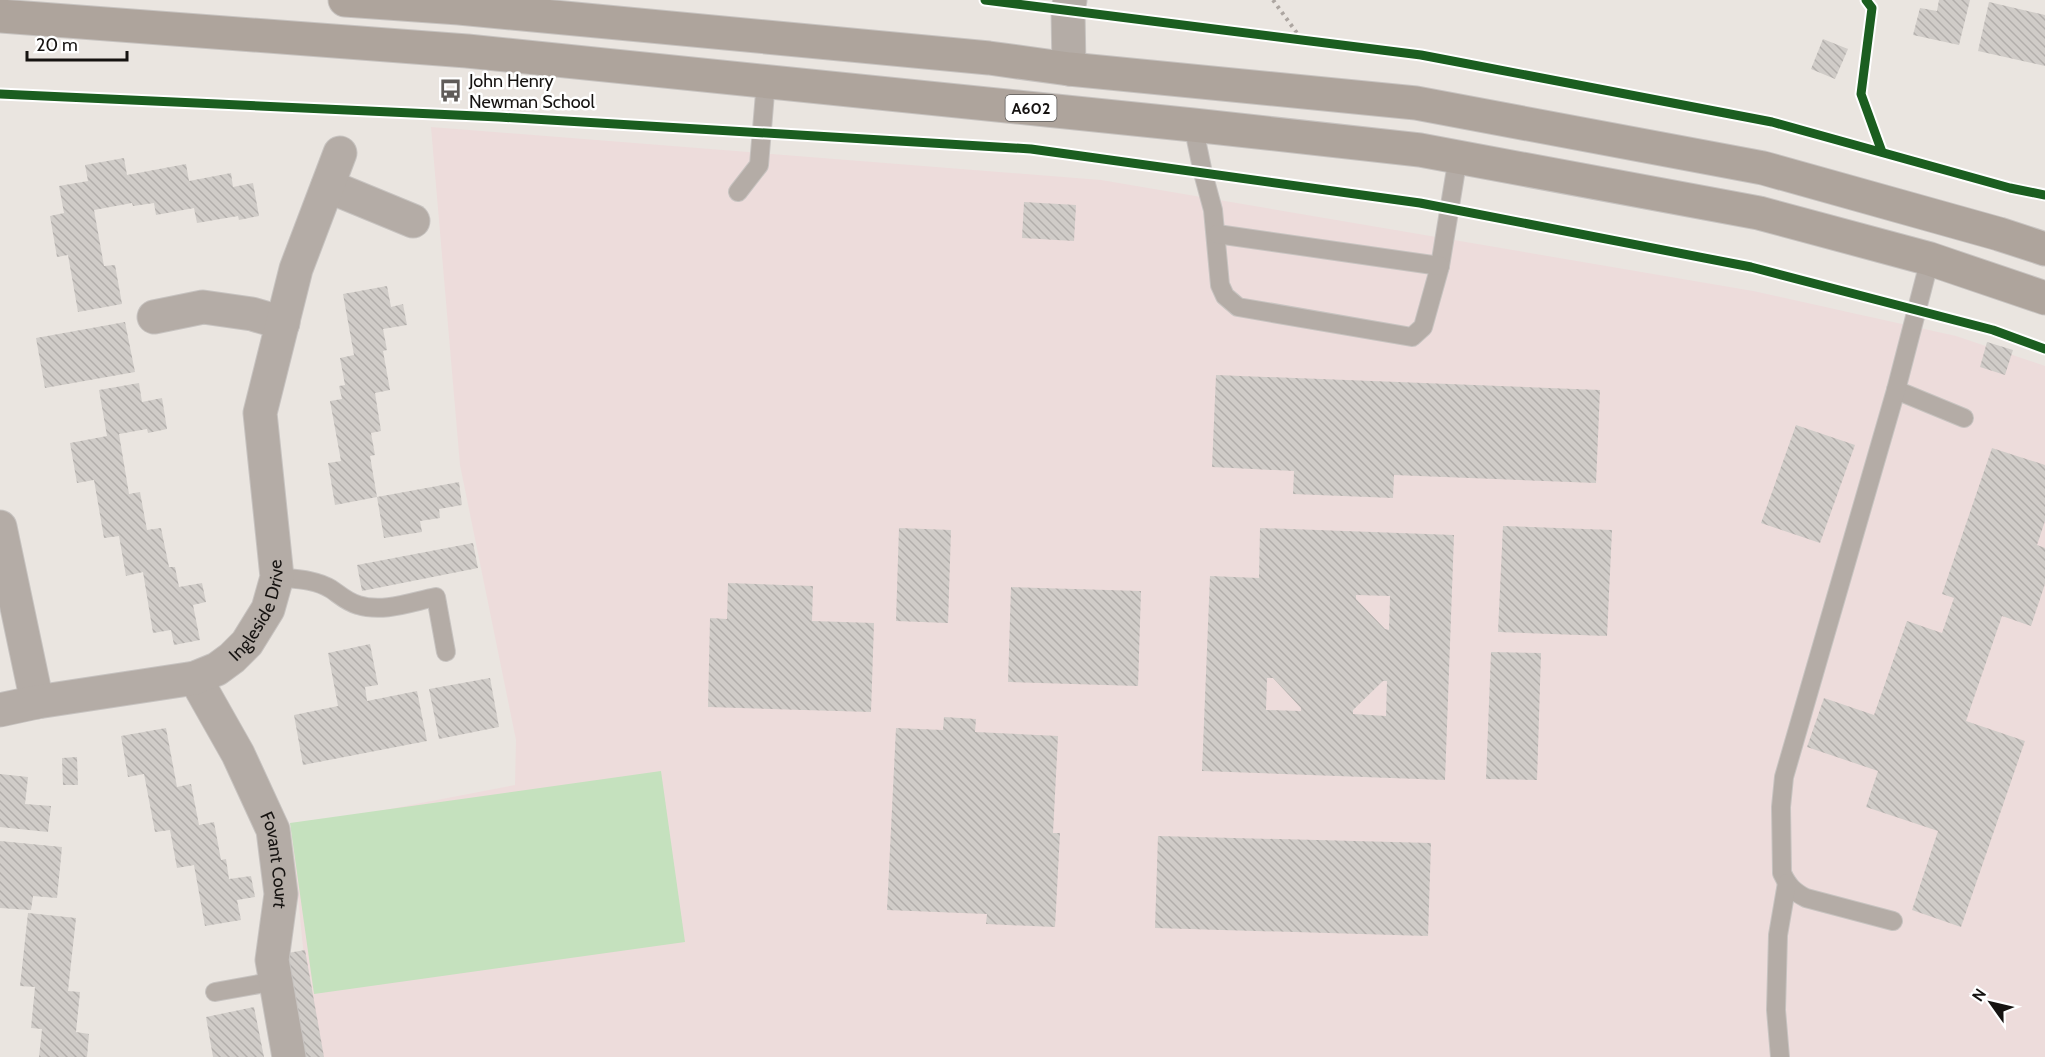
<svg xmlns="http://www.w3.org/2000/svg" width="2045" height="1057" viewBox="0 0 2045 1057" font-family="Cabin,sans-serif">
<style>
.education{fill:#eddcdb}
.park{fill:#c5e1be}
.building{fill:url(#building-back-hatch);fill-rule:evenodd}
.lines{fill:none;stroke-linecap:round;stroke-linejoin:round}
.service-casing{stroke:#c7c3c0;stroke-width:20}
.minor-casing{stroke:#c7c3c0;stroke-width:35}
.primary-casing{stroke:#c7c3c0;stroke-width:35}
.path{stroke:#aca5a0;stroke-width:4;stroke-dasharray:3 4.5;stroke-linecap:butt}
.service{stroke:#b4aca6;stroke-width:18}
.minor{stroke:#b4aca6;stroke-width:33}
.primary{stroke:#aea49c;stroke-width:33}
.cycleway-casing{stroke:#fff;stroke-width:13}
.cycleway{stroke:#1b5e20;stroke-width:9}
.labels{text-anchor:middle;stroke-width:5;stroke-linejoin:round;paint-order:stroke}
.shield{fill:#fff;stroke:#5c5a58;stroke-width:1.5}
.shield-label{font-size:16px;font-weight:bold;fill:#161311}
.poi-label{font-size:18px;fill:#161311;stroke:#fff;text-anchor:start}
.street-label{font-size:18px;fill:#161311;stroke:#fff}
</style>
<defs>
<pattern id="building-back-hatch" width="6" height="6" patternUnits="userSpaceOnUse" patternTransform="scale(1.5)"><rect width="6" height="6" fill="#d0ccc8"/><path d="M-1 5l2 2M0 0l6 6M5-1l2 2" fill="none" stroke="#b2aeab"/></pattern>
</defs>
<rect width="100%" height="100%" fill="#eae5e0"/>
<path class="education" d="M 431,127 L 1101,180 L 1753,291 L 1956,336 L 2045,366 L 2045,1057 L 314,1057 L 291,828 L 515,785 L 516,740 L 460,465 Z"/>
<path class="park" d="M 661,771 L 685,942 L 314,994 L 290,823 Z"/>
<g class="building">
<path d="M 1939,0 L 1970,0 L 1959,45 L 1913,35 L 1920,8 L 1937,11 Z"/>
<path d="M 1989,2 L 2045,15 L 2045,66 L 1978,51 Z"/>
<path d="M 1823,39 L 1848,49 L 1835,79 L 1811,69 Z"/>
<path d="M 124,158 L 127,175 L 186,164 L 189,181 L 231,173 L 233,187 L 253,183 L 259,216 L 239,220 L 238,216 L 197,223 L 194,208 L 156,215 L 154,203 L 133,206 L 132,203 L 94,210 L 104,266 L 115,265 L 122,304 L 78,312 L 68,255 L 57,257 L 50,216 L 64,213 L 59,186 L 88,181 L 85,165 Z"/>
<path d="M 1024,202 L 1076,205 L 1074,241 L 1022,238 Z"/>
<path d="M 387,286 L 391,307 L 403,304 L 407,325 L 383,329 L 387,350 L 383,351 L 390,390 L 375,393 L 381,431 L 371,433 L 375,455 L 370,456 L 377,497 L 335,505 L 328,463 L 341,461 L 330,401 L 342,399 L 339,386 L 345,385 L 340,358 L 354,355 L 343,294 Z"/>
<path d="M 125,322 L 135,372 L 45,388 L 36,338 Z"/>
<path d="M 1987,342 L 2013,350 L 2005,375 L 1980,367 Z"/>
<path d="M 1216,375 L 1600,390 L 1596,483 L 1394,475 L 1393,498 L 1293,494 L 1294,471 L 1212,467 Z"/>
<path d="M 139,383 L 142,402 L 162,398 L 167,429 L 148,433 L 147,429 L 119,434 L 129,494 L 140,492 L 147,530 L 161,528 L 169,567 L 175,567 L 179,587 L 202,583 L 206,602 L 193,605 L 200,640 L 174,645 L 171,630 L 153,633 L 143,572 L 126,576 L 119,536 L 104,538 L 94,480 L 77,483 L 70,443 L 107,436 L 99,390 Z"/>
<path d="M 1796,425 L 1855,445 L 1820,543 L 1761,523 Z"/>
<path d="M 1992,448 L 2045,465 L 2045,521 L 2037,545 L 2045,548 L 2045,584 L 2031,626 L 2002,616 L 1966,721 L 2025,741 L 1961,927 L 1912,910 L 1938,831 L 1866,807 L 1878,771 L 1807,747 L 1824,698 L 1874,715 L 1907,621 L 1942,633 L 1954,598 L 1942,594 Z"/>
<path d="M 459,482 L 462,505 L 439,509 L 440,518 L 420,521 L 422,532 L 384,538 L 377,497 Z"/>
<path d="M 1503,526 L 1612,530 L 1607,636 L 1498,632 Z"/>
<path d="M 899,528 L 951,530 L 948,623 L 896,621 Z"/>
<path d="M 1260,528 L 1454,535 L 1445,780 L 1202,771 L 1210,576 L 1259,578 ZM 1356,595 L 1390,596 L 1389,630 L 1385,629 L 1356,599 ZM 1267,678 L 1273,678 L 1301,708 L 1301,711 L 1266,710 ZM 1383,681 L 1387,681 L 1386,716 L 1353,714 L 1353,710 Z"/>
<path d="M 473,543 L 478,568 L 362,591 L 357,565 Z"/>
<path d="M 728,583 L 813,586 L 812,621 L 874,623 L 871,712 L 708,707 L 710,618 L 727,619 Z"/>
<path d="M 1011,587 L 1141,591 L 1138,686 L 1008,682 Z"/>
<path d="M 370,644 L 378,685 L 365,687 L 367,701 L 417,691 L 427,741 L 303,765 L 294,715 L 338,706 L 328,653 Z"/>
<path d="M 1491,652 L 1541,653 L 1537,780 L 1486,779 Z"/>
<path d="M 490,678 L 499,727 L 439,739 L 429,689 Z"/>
<path d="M 944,717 L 976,719 L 975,732 L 1058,736 L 1053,833 L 1060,833 L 1055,927 L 986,924 L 987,914 L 887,910 L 896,728 L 943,730 Z"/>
<path d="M 166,728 L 177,787 L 191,784 L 199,825 L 214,822 L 221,860 L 226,859 L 229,879 L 251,876 L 255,897 L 237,900 L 241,920 L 205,926 L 194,865 L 177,868 L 170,830 L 155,832 L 144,774 L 128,777 L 121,736 Z"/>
<path d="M 77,757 L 78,785 L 63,785 L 62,758 Z"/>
<path d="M 0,774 L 28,777 L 25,804 L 51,806 L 48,832 L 0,827 Z"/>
<path d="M 1158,836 L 1431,843 L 1428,936 L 1155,928 Z"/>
<path d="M 0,841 L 62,847 L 57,898 L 33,896 L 31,910 L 0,908 Z"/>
<path d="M 28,913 L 76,918 L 68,991 L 80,992 L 76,1032 L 89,1034 L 87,1057 L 39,1057 L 42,1029 L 31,1028 L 35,987 L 20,986 Z"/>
<path d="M 305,950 L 324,1057 L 301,1057 L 282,954 Z"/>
<path d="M 254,1007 L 264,1057 L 213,1057 L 206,1017 Z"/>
</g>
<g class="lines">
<defs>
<g id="service">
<path d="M 1193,125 L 1203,173 L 1213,210 L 1220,285 L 1225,296 L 1238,307 L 1412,337 L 1423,327 L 1440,266 L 1458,157"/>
<path d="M 738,192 L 759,165 L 766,81"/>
<path d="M 1217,234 L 1440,266"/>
<path d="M 1896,390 L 1964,418"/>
<path d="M 277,577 C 294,579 315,579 331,589 C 340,595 347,602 358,605 C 383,613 411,602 436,597 L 446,652"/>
<path d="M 1893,921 L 1806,898 C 1794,892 1788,886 1782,873 L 1781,807 L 1784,777 L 1896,390 L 1930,259"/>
<path d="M 215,992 L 276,981"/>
<path d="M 1780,1057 L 1776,1010 L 1778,935 L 1787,883"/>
</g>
<g id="minor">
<path d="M 1069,69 L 1068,10 L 1070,0"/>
<path d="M 328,186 L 413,221"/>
<path d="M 154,317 L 203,307 L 252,314 L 283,323"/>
<path d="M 0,527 L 37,702"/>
<path id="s1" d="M 195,678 L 238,754 L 273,830 L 281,894 L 272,960 L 289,1057"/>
<path id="s2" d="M 0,710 L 37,702 L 195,678 L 217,669 L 232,658 L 247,643 L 268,609 L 277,577 L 260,413 L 296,269 L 340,153"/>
</g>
<g id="primary">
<path d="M 345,0 L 459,8 L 989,58 L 1069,69 L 1416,103 L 1763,168 L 1999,234 L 2045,249"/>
<path d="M 0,16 L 467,51 L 1193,125 L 1420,150 L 1759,213 L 1930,259 L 2045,298"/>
</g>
</defs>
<use href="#service" class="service-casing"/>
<use href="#minor" class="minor-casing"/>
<use href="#primary" class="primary-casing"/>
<path class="path" d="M 1273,0 L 1302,40"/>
<use href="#service" class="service"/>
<use href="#minor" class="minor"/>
<use href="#primary" class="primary"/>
<defs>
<g id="cycleway">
<path d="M 985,0 L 1421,55 L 1772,122 L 2010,188 L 2045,195"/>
<path d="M 1866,0 L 1872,8 L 1861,94 L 1882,152"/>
<path d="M 0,94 L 499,117 L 1031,149 L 1420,203 L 1751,267 L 1993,330 L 2045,349"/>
</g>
</defs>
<use href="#cycleway" class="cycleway-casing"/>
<use href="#cycleway" class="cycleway"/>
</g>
<defs>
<symbol id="bus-bare" viewBox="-9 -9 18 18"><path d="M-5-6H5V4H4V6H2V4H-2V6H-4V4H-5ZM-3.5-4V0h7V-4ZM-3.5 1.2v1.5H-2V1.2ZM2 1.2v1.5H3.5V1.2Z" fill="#605c59" stroke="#fff" stroke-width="2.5" paint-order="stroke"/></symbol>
</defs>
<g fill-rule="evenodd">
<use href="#bus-bare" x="434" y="74" width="33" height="33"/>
</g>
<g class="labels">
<rect class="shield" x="1005.5" y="95" width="51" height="26" rx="4.5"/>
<g class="shield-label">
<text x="1031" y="114">A602</text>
</g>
<g class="poi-label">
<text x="469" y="87">John Henry<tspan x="469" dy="21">Newman School</tspan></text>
</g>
<g class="street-label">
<text dy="6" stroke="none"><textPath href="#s2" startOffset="296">Ingleside Drive</textPath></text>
<text dy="6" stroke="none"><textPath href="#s1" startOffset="201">Fovant Court</textPath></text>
</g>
</g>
<g transform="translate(1991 1003) rotate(304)" stroke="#ffffff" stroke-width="4.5" paint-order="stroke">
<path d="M0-4.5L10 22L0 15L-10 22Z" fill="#161311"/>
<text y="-9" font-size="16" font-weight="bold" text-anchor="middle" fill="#161311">N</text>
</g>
<path d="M27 51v9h100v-9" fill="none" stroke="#161311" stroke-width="3"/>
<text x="36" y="51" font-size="18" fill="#161311" stroke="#ffffff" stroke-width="4.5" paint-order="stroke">20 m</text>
</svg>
